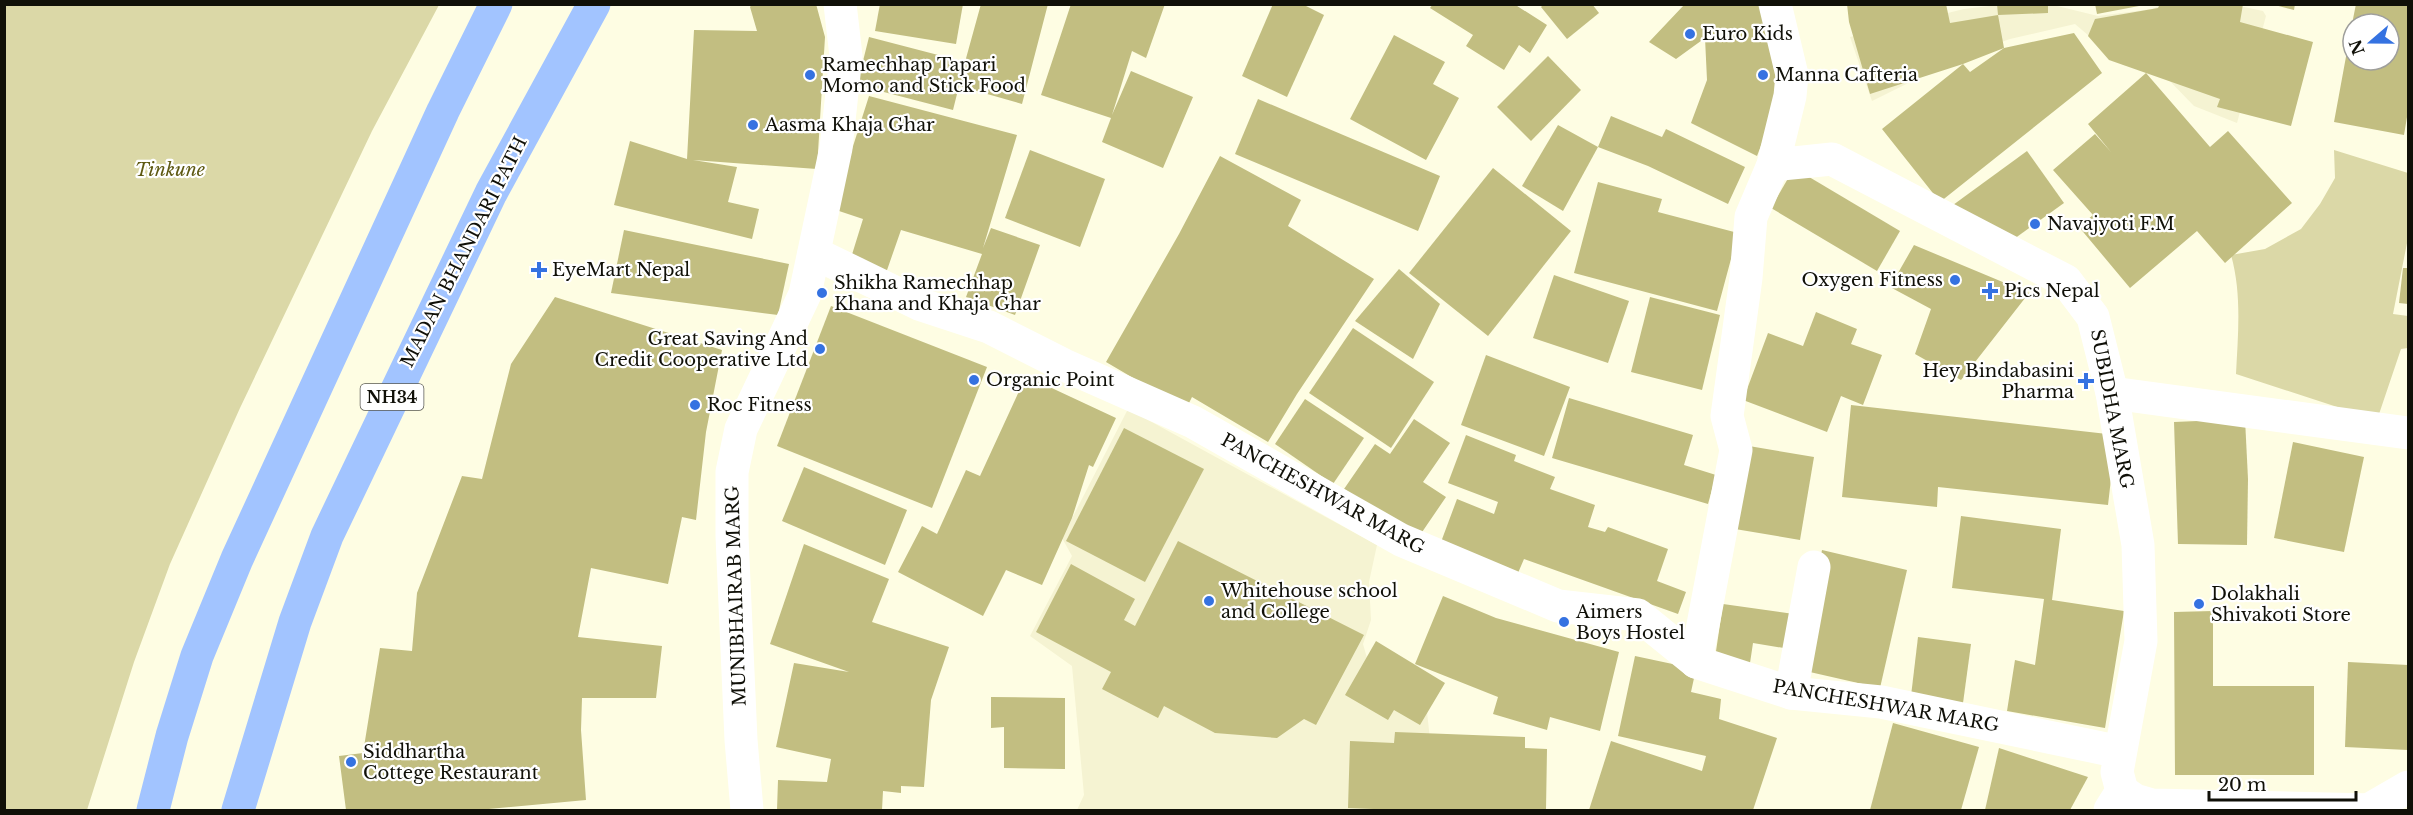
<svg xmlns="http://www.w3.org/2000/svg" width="2413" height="815" viewBox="0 0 2413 815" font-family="'Libre Baskerville',serif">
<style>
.built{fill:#f5f3d2}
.green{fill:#dbd8a7}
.building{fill:#c2be81}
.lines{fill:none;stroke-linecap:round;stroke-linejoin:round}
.minor{stroke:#fff;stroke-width:33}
.highway{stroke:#a2c4ff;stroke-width:33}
.poi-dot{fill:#3572e1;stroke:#fff;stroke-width:2}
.labels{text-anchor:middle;stroke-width:4.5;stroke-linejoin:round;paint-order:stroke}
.shield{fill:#fff;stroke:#585852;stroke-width:1.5}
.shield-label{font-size:16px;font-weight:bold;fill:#101008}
.poi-label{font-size:18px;fill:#101008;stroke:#fff;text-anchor:start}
.park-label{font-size:18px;font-style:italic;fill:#5e5912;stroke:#fff}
.street-label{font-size:18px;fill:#101008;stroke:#fff}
</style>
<rect width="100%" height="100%" fill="#fefde3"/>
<g class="built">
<path d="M 2006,4 L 2053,5 L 2098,16 L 2152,9 L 2162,5 L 2230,4 L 2263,11 L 2266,16 L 2237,123 L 2194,106 L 2161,72 L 2123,65 L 2075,24 L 2010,39 L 1965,55 L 1872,101 L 1850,37 L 1964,9 Z"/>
<path d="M 1128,409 L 1377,545 L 1369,582 L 1371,620 L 1363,644 L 1367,658 L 1424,684 L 1432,758 L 1529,787 L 1527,810 L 1077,810 L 1084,795 L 1072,666 L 1030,636 L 1072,556 L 1062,538 Z"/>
</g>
<g class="green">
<path d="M 5,4 L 439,5 L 372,131 L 240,408 L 170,564 L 134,662 L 87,810 L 5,810 Z"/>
<path d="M 2334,150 L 2408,173 L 2408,238 L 2393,314 L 2408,316 L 2408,348 L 2401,349 L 2377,420 L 2236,374 C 2238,334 2242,294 2231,255 L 2265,249 L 2301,229 L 2320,204 L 2335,178 Z"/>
</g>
<g class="building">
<path d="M 752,4 L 816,4 L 825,37 L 817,169 L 693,160 L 737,167 L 728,202 L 759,209 L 752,239 L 614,205 L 630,141 L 687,159 L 694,30 L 757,31 L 750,7 Z"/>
<path d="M 880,4 L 963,4 L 956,44 L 875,31 Z"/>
<path d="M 981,4 L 1048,4 L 1022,104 L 959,86 L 953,110 L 857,85 L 869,37 L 965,62 Z"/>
<path d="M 1071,4 L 1165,4 L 1146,58 L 1132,51 L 1112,115 L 1131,71 L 1193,97 L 1163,168 L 1102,142 L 1111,118 L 1041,95 Z"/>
<path d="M 1273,4 L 1302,4 L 1324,15 L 1287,97 L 1242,76 Z"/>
<path d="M 1433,4 L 1514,4 L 1547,25 L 1530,53 L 1519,45 L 1504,70 L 1466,46 L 1473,35 L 1430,8 Z"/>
<path d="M 1544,4 L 1592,4 L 1599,13 L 1567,39 L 1541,7 Z"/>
<path d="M 1847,4 L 1946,4 L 1950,23 L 1998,15 L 2004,48 L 1963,64 L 1970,72 L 2004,48 L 2074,33 L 2102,73 L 1940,202 L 1882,129 L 1963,64 L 1870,94 L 1849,22 Z"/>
<path d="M 1997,4 L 2048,4 L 2048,13 L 1998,15 Z"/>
<path d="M 2095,4 L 2139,4 L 2139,6 L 2097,14 Z"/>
<path d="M 2160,4 L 2243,4 L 2240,22 L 2313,42 L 2291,126 L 2217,107 L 2220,99 L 2146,73 L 2210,147 L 2228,131 L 2292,203 L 2225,263 L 2197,231 L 2130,288 L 2079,227 L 2093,215 L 2053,170 L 2095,134 L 2111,152 L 2088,124 L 2146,73 L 2109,60 L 2088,36 L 2095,19 L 2158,8 Z"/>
<path d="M 2271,4 L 2295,4 L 2294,10 Z"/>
<path d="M 2356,4 L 2408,6 L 2408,111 L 2404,135 L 2334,122 L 2352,24 L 2353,60 L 2389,60 L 2389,24 L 2352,24 Z"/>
<path d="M 1684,5 L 1765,5 L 1780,96 L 1757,156 L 1691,123 L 1707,80 L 1705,38 L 1676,59 L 1649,42 Z"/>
<path d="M 1394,35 L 1445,62 L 1433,84 L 1459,98 L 1426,160 L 1350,119 Z"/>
<path d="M 1548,56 L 1581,90 L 1531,141 L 1497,107 Z"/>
<path d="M 869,96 L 1017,135 L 983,248 L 991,228 L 1040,245 L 1015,315 L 966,297 L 982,254 L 901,230 L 886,273 L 850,261 L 863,219 L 833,209 Z"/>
<path d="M 1258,99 L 1440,176 L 1418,231 L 1235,154 Z"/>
<path d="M 1611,116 L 1662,137 L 1666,129 L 1745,167 L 1728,204 L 1648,166 L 1598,147 Z"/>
<path d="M 1558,125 L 1598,147 L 1563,211 L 1522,186 Z"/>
<path d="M 1030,150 L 1105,179 L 1080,247 L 1005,218 Z"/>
<path d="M 2027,151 L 2064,203 L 2014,239 L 1953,205 Z"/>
<path d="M 1220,156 L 1301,200 L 1288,226 L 1374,279 L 1297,394 L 1268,442 L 1192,397 L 1186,409 L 1106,362 L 1179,234 Z"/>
<path d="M 1493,168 L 1571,231 L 1488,336 L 1409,273 Z"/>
<path d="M 1794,168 L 1900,231 L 1877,271 L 1771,208 Z"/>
<path d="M 1598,182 L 1662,199 L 1658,212 L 1738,233 L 1717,311 L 1574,273 Z"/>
<path d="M 624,230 L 789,264 L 778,315 L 611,293 Z"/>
<path d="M 1914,245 L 2029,293 L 1961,380 L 1915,354 L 1931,309 L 1890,287 Z"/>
<path d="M 2403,268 L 2408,268 L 2408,304 L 2399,303 Z"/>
<path d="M 1399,269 L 1440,304 L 1413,359 L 1355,321 Z"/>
<path d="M 1554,275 L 1629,301 L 1608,363 L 1533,338 Z"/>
<path d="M 555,297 L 722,350 L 706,432 L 696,520 L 682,517 L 668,584 L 591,568 L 578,637 L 662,646 L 656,698 L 582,698 L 581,730 L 586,800 L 478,810 L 346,810 L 339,756 L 363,753 L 380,648 L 412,651 L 417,593 L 462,476 L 482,479 L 511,364 Z"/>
<path d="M 1650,297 L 1720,315 L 1702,390 L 1631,372 Z"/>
<path d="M 831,306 L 987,367 L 932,508 L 777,446 Z"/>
<path d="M 1816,312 L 1857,329 L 1851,344 L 1882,355 L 1863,405 L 1841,396 L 1827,432 L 1743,400 L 1768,333 L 1803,346 Z"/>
<path d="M 1353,328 L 1434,382 L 1391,448 L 1309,393 Z"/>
<path d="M 1486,355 L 1570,387 L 1544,456 L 1461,425 Z"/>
<path d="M 1026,376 L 1116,418 L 1093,467 L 1089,465 L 1072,518 L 1042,585 L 1006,570 L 983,616 L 898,572 L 922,526 L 937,534 L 966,470 L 980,476 Z"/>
<path d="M 1569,398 L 1693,435 L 1684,465 L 1716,475 L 1708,504 L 1552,458 Z"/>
<path d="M 1305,399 L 1364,438 L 1333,484 L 1275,444 Z"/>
<path d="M 1851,405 L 2116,435 L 2108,505 L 1938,487 L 1937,507 L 1842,497 Z"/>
<path d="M 1414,419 L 1450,443 L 1423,482 L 1446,497 L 1418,538 L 1344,489 L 1375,444 L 1390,454 Z"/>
<path d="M 2245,419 L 2248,479 L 2247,545 L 2178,544 L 2174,422 Z"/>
<path d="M 1124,428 L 1204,469 L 1145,582 L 1066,541 Z"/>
<path d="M 1466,435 L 1516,455 L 1514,461 L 1555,477 L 1550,489 L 1595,505 L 1588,527 L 1605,532 L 1608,527 L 1668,549 L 1657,581 L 1686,592 L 1678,614 L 1524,559 L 1518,573 L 1441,542 L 1457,499 L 1494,514 L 1498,502 L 1448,483 Z"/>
<path d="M 2293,442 L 2364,457 L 2344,552 L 2274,538 Z"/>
<path d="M 1743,445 L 1814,457 L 1800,540 L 1729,528 Z"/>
<path d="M 804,467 L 907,510 L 885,565 L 782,521 Z"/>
<path d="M 1961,516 L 2061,529 L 2052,600 L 2124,611 L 2105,728 L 2007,711 L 2015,660 L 2035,665 L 2044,599 L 1952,588 Z"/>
<path d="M 1178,541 L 1364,635 L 1316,725 L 1304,719 L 1277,738 L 1215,733 L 1164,706 L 1158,718 L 1102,689 L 1111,672 L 1036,632 L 1071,564 L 1135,599 L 1124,620 L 1135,626 Z"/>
<path d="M 804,544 L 889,579 L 872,622 L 949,647 L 931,700 L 924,787 L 901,786 L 901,793 L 883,791 L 882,810 L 777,810 L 778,780 L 827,782 L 831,759 L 776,747 L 794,663 L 849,672 L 770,644 Z"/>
<path d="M 1822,550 L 1907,570 L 1880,688 L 1801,670 L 1810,605 Z"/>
<path d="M 1443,596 L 1496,618 L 1619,652 L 1600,731 L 1550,717 L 1547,730 L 1493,714 L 1498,697 L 1415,664 Z"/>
<path d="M 1723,604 L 1801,615 L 1796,650 L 1753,643 L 1750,663 L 1715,658 Z"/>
<path d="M 2213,611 L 2213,686 L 2314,686 L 2314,775 L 2175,775 L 2174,612 Z"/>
<path d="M 1918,637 L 1971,644 L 1963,703 L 1911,696 Z"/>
<path d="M 1376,641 L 1445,683 L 1420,725 L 1394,710 L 1388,720 L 1345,695 Z"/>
<path d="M 1635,656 L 1696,669 L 1691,692 L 1721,699 L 1719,719 L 1777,738 L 1753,810 L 1589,810 L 1611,741 L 1702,771 L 1706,756 L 1618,736 Z"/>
<path d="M 2348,662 L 2408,665 L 2408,750 L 2345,747 Z"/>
<path d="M 991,697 L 1065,698 L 1065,769 L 1004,768 L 1004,727 L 991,728 Z"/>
<path d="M 1893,723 L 1979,747 L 1961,810 L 1870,810 Z"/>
<path d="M 1395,732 L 1525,737 L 1525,748 L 1547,749 L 1546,810 L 1399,810 L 1348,808 L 1350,741 L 1394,743 Z"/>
<path d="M 1999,748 L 2088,777 L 2070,810 L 1985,810 Z"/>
</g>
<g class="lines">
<g class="minor">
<path d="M 1775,4 L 1792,75 L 1790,96 L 1773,165 L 1832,159 L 2066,281 L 2093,317 L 2112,393 L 2138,545 L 2141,641 L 2117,772 L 2122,791 L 2110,810"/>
<path d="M 814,253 L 919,304 L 989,327 L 1064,365 L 1193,422 L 1401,540 L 1558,606 L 1638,615 L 1696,662 L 1791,693 L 1881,702 L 2120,752"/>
<path d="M 2112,393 L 2408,433"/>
<path d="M 1696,662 L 1736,450 L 1727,416 L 1746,278 L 1751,217 L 1773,165"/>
<path d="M 1791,693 L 1814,567"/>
<path d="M 2122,791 L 2135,800 L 2152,805 L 2373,810"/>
<path d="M 2370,809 L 2408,787"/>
<path d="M 747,810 L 741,740 L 732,536 L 732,472 L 741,429 L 805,294 L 836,148 L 846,56 L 840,4"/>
</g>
<g class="highway">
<path d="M 153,810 L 172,736 L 197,656 L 237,559 L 443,111 L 496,4"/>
<path d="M 238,810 L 295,622 L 327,536 L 491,193 L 594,4"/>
</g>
</g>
<g class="poi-dot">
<circle cx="1690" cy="34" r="6"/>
<circle cx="810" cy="75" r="6"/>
<circle cx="1763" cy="75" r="6"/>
<circle cx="753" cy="125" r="6"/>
<circle cx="2035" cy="224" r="6"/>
<path d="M536 261h6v6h6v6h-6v6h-6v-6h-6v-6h6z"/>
<circle cx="1955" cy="280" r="6"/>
<path d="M1987 282h6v6h6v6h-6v6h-6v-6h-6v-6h6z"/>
<circle cx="822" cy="293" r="6"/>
<circle cx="820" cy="349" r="6"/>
<circle cx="974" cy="380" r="6"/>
<path d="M2083 372h6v6h6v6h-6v6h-6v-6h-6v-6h6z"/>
<circle cx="695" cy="405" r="6"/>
<circle cx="1209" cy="601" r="6"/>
<circle cx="2199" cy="604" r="6"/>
<circle cx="1564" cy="622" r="6"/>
<circle cx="351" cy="762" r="6"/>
</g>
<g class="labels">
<rect class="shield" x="360.5" y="384" width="63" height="26" rx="4.5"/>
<g class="shield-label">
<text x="392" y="403">NH34</text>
</g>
<g class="poi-label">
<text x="1702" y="40">Euro Kids</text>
<text x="822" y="71">Ramechhap Tapari<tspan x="822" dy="21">Momo and Stick Food</tspan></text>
<text x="1775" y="81">Manna Cafteria</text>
<text x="765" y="131">Aasma Khaja Ghar</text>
<text x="2047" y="230">Navajyoti F.M</text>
<text x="552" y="276">EyeMart Nepal</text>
<text x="1943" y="286" text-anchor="end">Oxygen Fitness</text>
<text x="834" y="289">Shikha Ramechhap<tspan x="834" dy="21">Khana and Khaja Ghar</tspan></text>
<text x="2004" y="297">Pics Nepal</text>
<text x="808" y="345" text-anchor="end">Great Saving And<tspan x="808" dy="21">Credit Cooperative Ltd</tspan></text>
<text x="2074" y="377" text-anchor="end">Hey Bindabasini<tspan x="2074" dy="21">Pharma</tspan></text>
<text x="986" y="386">Organic Point</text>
<text x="707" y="411">Roc Fitness</text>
<text x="1221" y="597">Whitehouse school<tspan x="1221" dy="21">and College</tspan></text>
<text x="2211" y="600">Dolakhali<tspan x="2211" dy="21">Shivakoti Store</tspan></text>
<text x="1576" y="618">Aimers<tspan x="1576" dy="21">Boys Hostel</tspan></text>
<text x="363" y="758">Siddhartha<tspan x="363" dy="21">Cottege Restaurant</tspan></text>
</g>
<g class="park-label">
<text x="170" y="176">Tinkune</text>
</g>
<g class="street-label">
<text transform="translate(464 252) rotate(-63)" y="6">MADAN BHANDARI PATH</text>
<text transform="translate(2112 409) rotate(79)" y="6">SUBIDHA MARG</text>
<text transform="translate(1323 494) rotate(29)" y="6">PANCHESHWAR MARG</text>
<text transform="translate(736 596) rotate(-92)" y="6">MUNIBHAIRAB MARG</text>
<text transform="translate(1886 706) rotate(10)" y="6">PANCHESHWAR MARG</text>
</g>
</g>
<rect width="2413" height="815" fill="none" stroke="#101008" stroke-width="12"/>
<g transform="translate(2371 42) rotate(250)"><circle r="28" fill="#ffffff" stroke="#9f9f9c" stroke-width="1.5"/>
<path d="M0-4.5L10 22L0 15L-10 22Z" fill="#3572e1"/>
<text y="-9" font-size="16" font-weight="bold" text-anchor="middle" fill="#101008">N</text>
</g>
<path d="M2209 791v9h147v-9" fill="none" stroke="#101008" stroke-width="3"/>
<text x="2218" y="791" font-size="18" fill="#101008" stroke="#ffffff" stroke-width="4.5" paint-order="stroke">20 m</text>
</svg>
